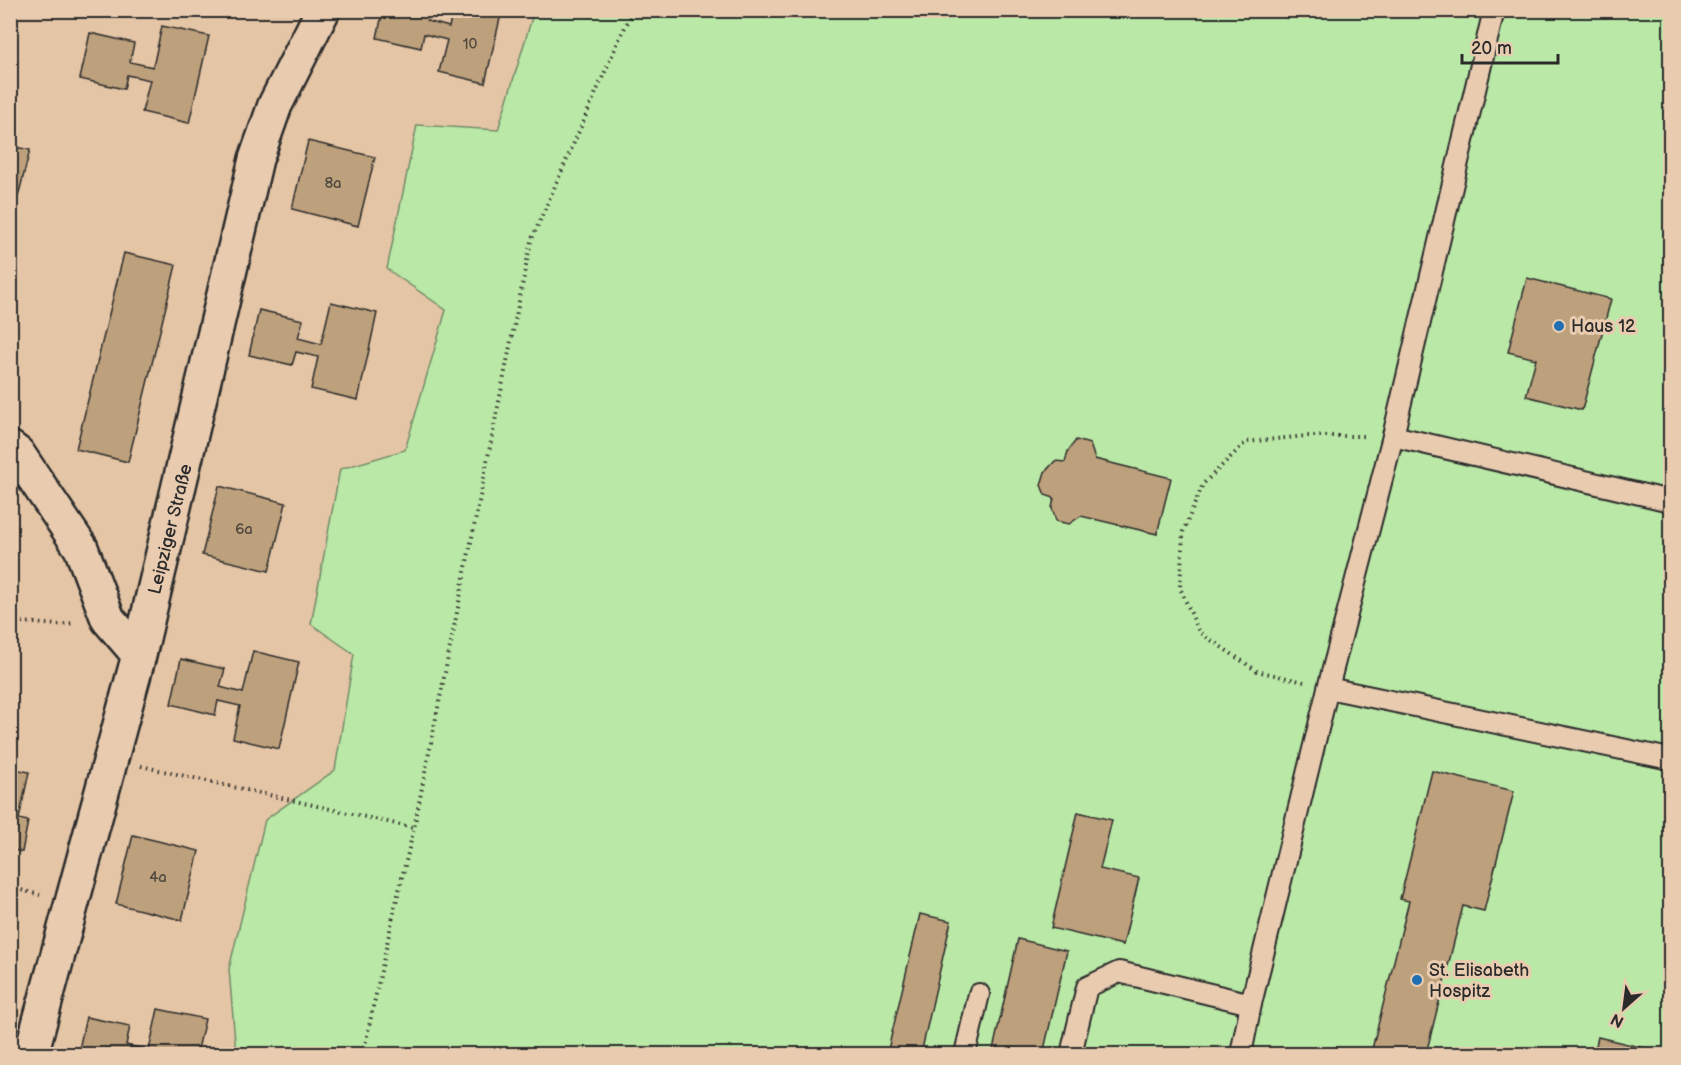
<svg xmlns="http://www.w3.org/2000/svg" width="1681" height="1065" viewBox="0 0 1681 1065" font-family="'Balsamiq Sans',sans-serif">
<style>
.green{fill:#bae8a6;stroke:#728a68;stroke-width:1.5}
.building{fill:#bda07c;stroke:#2b2b2b;stroke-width:1.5}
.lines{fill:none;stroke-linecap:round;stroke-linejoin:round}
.lane-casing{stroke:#2b2b2b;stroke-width:24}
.street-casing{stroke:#2b2b2b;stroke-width:38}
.path{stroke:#2b2b2b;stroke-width:4;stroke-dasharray:1.5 4.5;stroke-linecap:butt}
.lane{stroke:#e9ccb0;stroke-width:20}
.street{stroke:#e9ccb0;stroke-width:33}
.poi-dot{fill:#1f6fb2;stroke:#e9ccb0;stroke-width:2}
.labels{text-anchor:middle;stroke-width:6;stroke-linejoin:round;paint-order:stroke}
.number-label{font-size:15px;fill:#50483f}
.poi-label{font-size:18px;fill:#2b2b2b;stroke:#e9ccb0;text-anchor:start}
.street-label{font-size:18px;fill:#2b2b2b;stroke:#e9ccb0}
</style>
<rect width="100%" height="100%" fill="#e4c5a5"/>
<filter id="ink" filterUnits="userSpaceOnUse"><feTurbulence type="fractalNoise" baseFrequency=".0167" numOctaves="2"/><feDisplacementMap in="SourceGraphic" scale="12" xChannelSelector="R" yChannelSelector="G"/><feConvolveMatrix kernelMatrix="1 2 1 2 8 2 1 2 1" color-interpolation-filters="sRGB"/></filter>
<g filter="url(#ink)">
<path class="green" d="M 534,11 L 1670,11 L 1670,1054 L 236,1054 L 229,969 L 265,820 L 335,770 L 354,654 L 311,624 L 340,469 L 405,450 L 446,310 L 387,269 L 417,125 L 498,130 Z"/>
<g class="building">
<path d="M 383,10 L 429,10 L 427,21 L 449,27 L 453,10 L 502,10 L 485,83 L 439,72 L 447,40 L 424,34 L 421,48 L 377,38 Z"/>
<path d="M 162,26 L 209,36 L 189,123 L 142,112 L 150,80 L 127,75 L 124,89 L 80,79 L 90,33 L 134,43 L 130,62 L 153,67 Z"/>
<path d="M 308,141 L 375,157 L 358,226 L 292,209 Z"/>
<path d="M 10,146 L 30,150 L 10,228 Z"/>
<path d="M 124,253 L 176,265 L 128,462 L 76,449 Z"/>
<path d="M 1527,278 L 1611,299 L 1582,410 L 1526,396 L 1536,359 L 1508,352 Z"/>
<path d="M 331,302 L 377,313 L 358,400 L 311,389 L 318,357 L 296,352 L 292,365 L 249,355 L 259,310 L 303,320 L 298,338 L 321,344 Z"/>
<path d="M 1076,440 L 1090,444 L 1095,459 L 1171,478 L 1157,534 L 1081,516 L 1069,524 L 1056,521 L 1052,508 L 1054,498 L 1045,495 L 1041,485 L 1045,472 L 1055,461 L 1065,462 L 1068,451 Z"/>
<path d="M 219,486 L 286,503 L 269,571 L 202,555 Z"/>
<path d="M 253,651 L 299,662 L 279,749 L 233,738 L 240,706 L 218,701 L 215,715 L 171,704 L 181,659 L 225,669 L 220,687 L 243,693 Z"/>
<path d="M 10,768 L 29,772 L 19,819 L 28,821 L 22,852 L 10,849 Z"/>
<path d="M 1432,771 L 1514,791 L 1484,911 L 1463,906 L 1426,1054 L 1392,1054 L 1372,1049 L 1409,901 L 1400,899 Z"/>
<path d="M 1078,812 L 1112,820 L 1100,869 L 1139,878 L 1123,945 L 1051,928 Z"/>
<path d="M 133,835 L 199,851 L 182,920 L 116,904 Z"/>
<path d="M 920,914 L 951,921 L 921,1054 L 887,1054 Z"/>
<path d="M 1018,939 L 1067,951 L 1043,1054 L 992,1054 Z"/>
<path d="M 158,1009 L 205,1019 L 197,1054 L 78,1054 L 86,1017 L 130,1026 L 126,1045 L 149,1050 Z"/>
<path d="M 1598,1037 L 1669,1054 L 1594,1054 Z"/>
</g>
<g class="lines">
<defs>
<g id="lane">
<path d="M 1393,436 L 1670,501"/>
<path d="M 1328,688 L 1670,759"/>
<path d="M 965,1054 L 979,994"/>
<path d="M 1071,1054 L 1087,987 L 1119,972 L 1251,1004"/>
<path d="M 1241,1054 L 1251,1004 L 1328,688 L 1393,436 L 1494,10"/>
</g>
<g id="street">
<path d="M 10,448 L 18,454 L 81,548 L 108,619 L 139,655"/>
<path d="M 31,1054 L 139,655 L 256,159 L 275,105 L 323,10"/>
</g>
</defs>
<use href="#lane" class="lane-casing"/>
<use href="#street" class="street-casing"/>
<g class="path">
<path d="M 10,621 L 58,625 L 74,623"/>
<path d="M 1304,682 L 1257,671 L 1199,632 L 1180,588 L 1183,532 L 1203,484 L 1246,442 L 1306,436 L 1366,436"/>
<path d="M 141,766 L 414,828"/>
<path d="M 10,887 L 40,895"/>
<path d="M 363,1054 L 395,907 L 414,828 L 531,241 L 621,35 L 634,10"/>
</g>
<use href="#lane" class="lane"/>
<use href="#street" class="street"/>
</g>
</g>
<g class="poi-dot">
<circle cx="1559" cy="326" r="6"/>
<circle cx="1417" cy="980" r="6"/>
</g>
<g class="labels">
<g class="number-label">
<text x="470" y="49">10</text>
<text x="333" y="188">8a</text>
<text x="244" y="534">6a</text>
<text x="158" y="882">4a</text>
</g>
<g class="poi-label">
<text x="1571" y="332">Haus 12</text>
<text x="1429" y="976">St. Elisabeth<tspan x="1429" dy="21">Hospitz</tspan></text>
</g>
<g class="street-label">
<text transform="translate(170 529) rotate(-76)" y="6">Leipziger Straße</text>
</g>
</g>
<rect width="1681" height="1065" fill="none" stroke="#e9ccb0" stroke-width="36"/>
<rect x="18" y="18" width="1645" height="1029" fill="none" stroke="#2b2b2b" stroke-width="2" filter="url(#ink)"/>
<g transform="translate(1624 1008) rotate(208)" stroke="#e9ccb0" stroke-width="4.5" paint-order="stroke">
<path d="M0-4.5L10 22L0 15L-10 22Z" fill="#2b2b2b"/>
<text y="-9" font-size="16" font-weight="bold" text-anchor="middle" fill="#2b2b2b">N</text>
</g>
<path d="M1462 54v9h96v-9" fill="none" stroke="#2b2b2b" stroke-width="3"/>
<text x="1471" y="54" font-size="18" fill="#2b2b2b" stroke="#e9ccb0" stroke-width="4.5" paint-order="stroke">20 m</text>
</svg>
